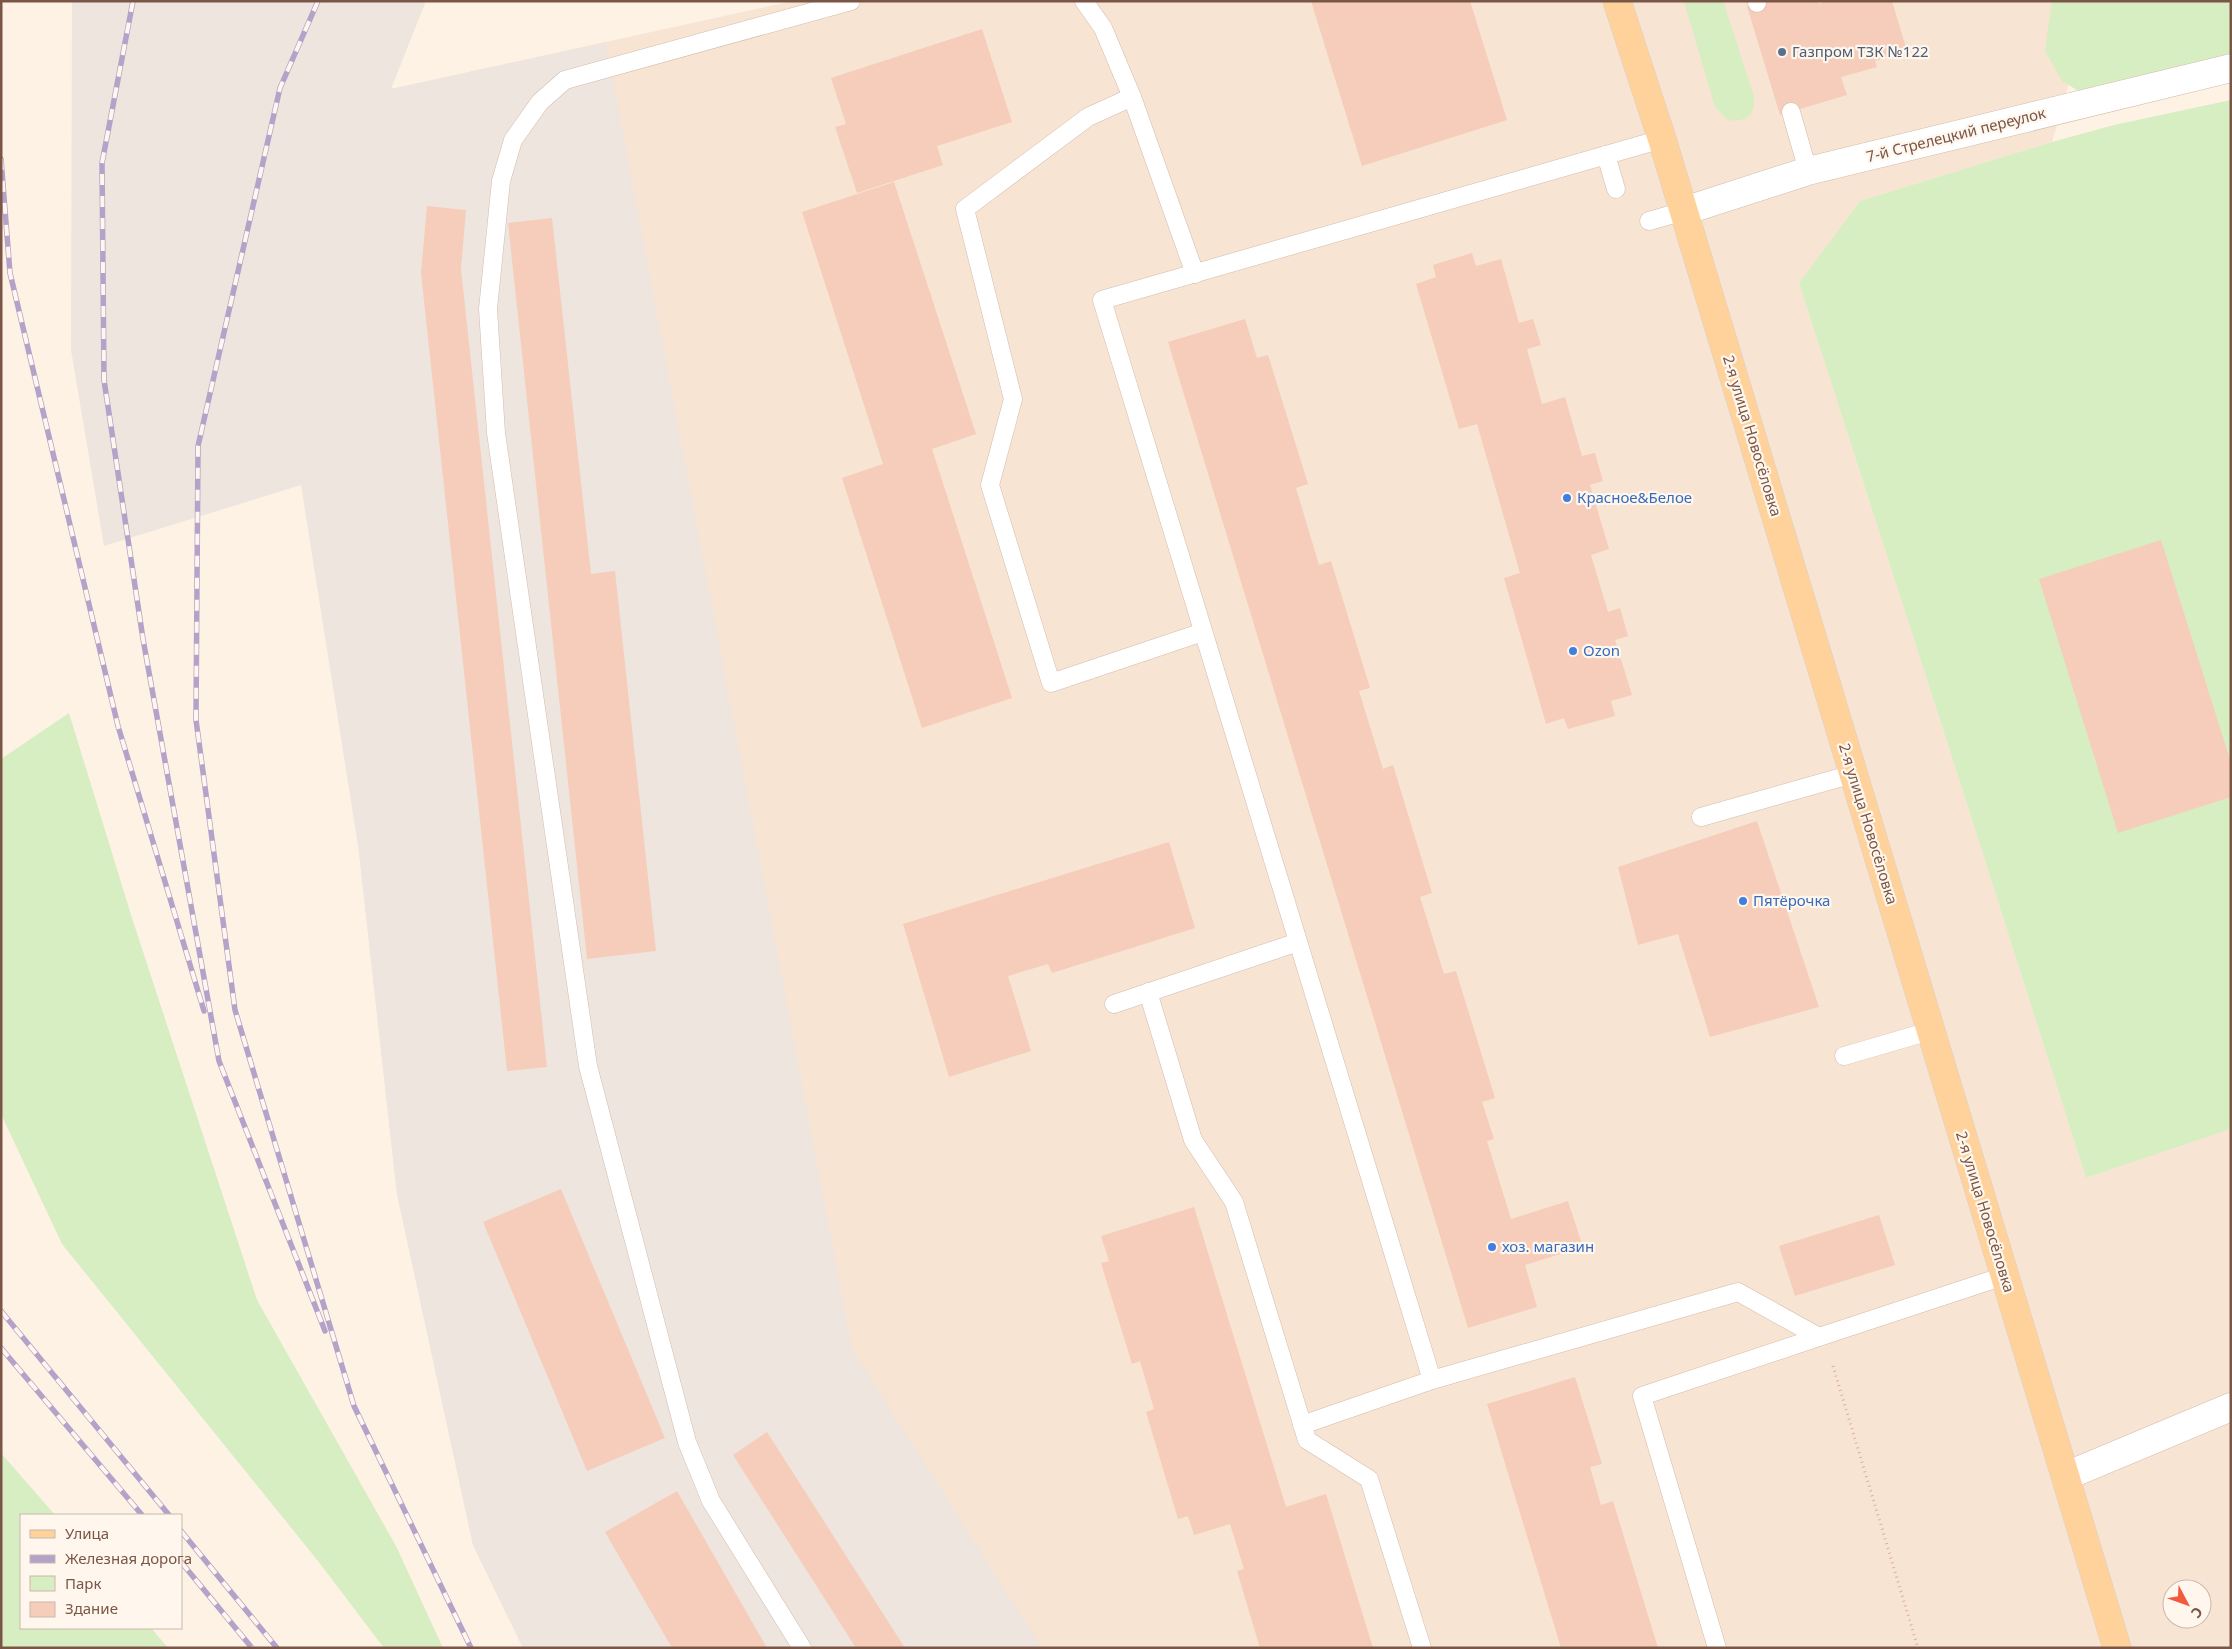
<svg xmlns="http://www.w3.org/2000/svg" width="2232" height="1649" viewBox="0 0 2232 1649" font-family="'Noto Sans',sans-serif">
<style>
.residential{fill:#f7e4d3;fill-rule:evenodd}
.industrial{fill:#eee5df}
.green{fill:#d7edc2}
.building{fill:#f6cdba}
.lines{fill:none;stroke-linecap:round;stroke-linejoin:round}
.lane-casing{stroke:#d4bbac;stroke-width:19}
.street-casing{stroke:#d4bbac;stroke-width:29}
.primary-casing{stroke:#dad0cb;stroke-width:29}
.path{stroke:#dcb09d;stroke-width:3;stroke-dasharray:1 4;stroke-linecap:butt}
.lane{stroke:#fff;stroke-width:18}
.street{stroke:#fff;stroke-width:28}
.primary{stroke:#ffd29b;stroke-width:28}
.rail-casing{stroke:#b4a2c9;stroke-width:5.5}
.rail{stroke:#fff7ed;stroke-width:4;stroke-dasharray:11;stroke-linecap:butt}
.service-dot{fill:#5c6f8a;stroke:#fff7ed;stroke-width:2}
.shop-dot{fill:#3f7fe0;stroke:#fff7ed;stroke-width:2}
.labels{text-anchor:middle;stroke-width:4.5;stroke-linejoin:round;paint-order:stroke}
.service-label{font-size:15px;fill:#4e5e75;stroke:#fff7ed;text-anchor:start}
.street-label{font-size:15px;fill:#7a5647;stroke:#fff7ed}
.shop-label{font-size:15px;fill:#366cbe;stroke:#fff7ed;text-anchor:start}
</style>
<rect width="100%" height="100%" fill="#fef2e5"/>
<path class="residential" d="M 793,1 L 2072,1 L 2070,80 L 2052,142 L 1860,201 L 1799,283 L 1960,782 L 2086,1178 L 2231,1129 L 2231,1648 L 523,1648 L 473,1545 L 397,1194 L 359,852 L 391,89 ZM 2172,1589 L 2202,1589 L 2202,1619 L 2172,1619 Z"/>
<path class="industrial" d="M 72,1 L 426,1 L 391,89 L 606,42 L 852,1349 L 1042,1648 L 523,1648 L 473,1545 L 397,1194 L 359,852 L 301,485 L 104,546 L 71,350 Z"/>
<g class="green">
<path d="M 1684,1 L 1723,1 L 1754,97 C 1756,115 1744,123 1728,120 L 1715,107 Z"/>
<path d="M 2052,1 L 2231,1 L 2231,58 L 2092,99 L 2062,81 L 2045,51 Z"/>
<path d="M 2231,100 L 2231,1129 L 2086,1178 L 1960,782 L 1799,283 L 1860,201 L 2052,142 L 2114,125 Z"/>
<path d="M 69,713 L 132,918 L 257,1300 L 396,1546 L 443,1648 L 384,1648 L 318,1561 L 62,1244 L 1,1114 L 1,759 Z"/>
<path d="M 1,1453 L 55,1515 L 21,1515 L 21,1628 L 151,1628 L 168,1648 L 1,1648 Z"/>
</g>
<g class="building">
<path d="M 1311,1 L 1470,1 L 1507,120 L 1362,166 Z"/>
<path d="M 1763,1 L 1819,1 L 1819,4 L 1827,1 L 1892,1 L 1907,51 L 1875,61 L 1877,67 L 1841,77 L 1847,95 L 1780,115 L 1747,6 Z"/>
<path d="M 982,29 L 1012,122 L 937,146 L 943,165 L 857,193 L 835,127 L 846,124 L 831,78 Z"/>
<path d="M 894,182 L 976,434 L 932,449 L 1012,698 L 922,728 L 842,478 L 883,464 L 802,212 Z"/>
<path d="M 427,206 L 466,210 L 461,269 L 547,1067 L 507,1071 L 421,273 Z"/>
<path d="M 552,218 L 591,574 L 615,571 L 656,951 L 587,959 L 508,223 Z"/>
<path d="M 1472,253 L 1476,266 L 1501,259 L 1519,323 L 1533,319 L 1541,345 L 1527,349 L 1542,404 L 1565,397 L 1582,456 L 1595,453 L 1603,481 L 1590,485 L 1609,549 L 1591,555 L 1608,612 L 1620,608 L 1628,636 L 1615,640 L 1632,695 L 1611,701 L 1615,716 L 1568,729 L 1564,718 L 1546,724 L 1504,578 L 1520,573 L 1477,424 L 1459,429 L 1416,284 L 1436,277 L 1433,265 Z"/>
<path d="M 1245,319 L 1257,358 L 1268,355 L 1308,484 L 1296,488 L 1319,565 L 1331,561 L 1370,688 L 1359,691 L 1383,769 L 1393,765 L 1432,893 L 1420,897 L 1444,974 L 1456,971 L 1495,1098 L 1482,1102 L 1494,1139 L 1487,1141 L 1511,1219 L 1568,1201 L 1583,1247 L 1525,1265 L 1537,1307 L 1468,1328 L 1168,342 Z"/>
<path d="M 2161,540 L 2231,763 L 2231,797 L 2118,833 L 2039,579 Z"/>
<path d="M 1757,821 L 1819,1007 L 1710,1037 L 1678,934 L 1638,945 L 1618,867 Z"/>
<path d="M 1169,842 L 1195,928 L 1052,973 L 1048,964 L 1008,976 L 1031,1051 L 949,1077 L 903,924 Z"/>
<path d="M 561,1189 L 665,1438 L 587,1471 L 483,1222 Z"/>
<path d="M 1194,1207 L 1286,1507 L 1326,1494 L 1373,1648 L 1260,1648 L 1237,1571 L 1244,1569 L 1230,1524 L 1194,1535 L 1188,1516 L 1178,1519 L 1146,1412 L 1154,1409 L 1140,1361 L 1132,1364 L 1101,1263 L 1109,1261 L 1101,1236 Z"/>
<path d="M 1879,1215 L 1895,1265 L 1795,1296 L 1779,1246 Z"/>
<path d="M 1575,1377 L 1602,1464 L 1590,1467 L 1601,1505 L 1613,1501 L 1658,1648 L 1561,1648 L 1487,1404 Z"/>
<path d="M 767,1432 L 905,1648 L 856,1648 L 733,1455 Z"/>
<path d="M 677,1491 L 767,1648 L 672,1648 L 605,1532 Z"/>
</g>
<g class="lines">
<defs>
<g id="lane">
<path d="M 1084,1 L 1103,28 L 1132,97 L 1195,274"/>
<path d="M 1757,1 L 1757,3"/>
<path d="M 1132,97 L 1088,117 L 965,209 L 1013,399 L 990,485 L 1051,683 L 1203,632"/>
<path d="M 1791,112 L 1808,171"/>
<path d="M 1662,139 L 1102,300 L 1432,1380 L 1738,1292 L 1819,1337 L 2004,1276"/>
<path d="M 1606,155 L 1616,189"/>
<path d="M 1649,221 L 1684,211"/>
<path d="M 1701,817 L 1853,774"/>
<path d="M 1148,992 L 1193,1140 L 1234,1202 L 1307,1440 L 1369,1479 L 1422,1648"/>
<path d="M 1114,1004 L 1298,942"/>
<path d="M 1844,1056 L 1930,1031"/>
<path d="M 1302,1425 L 1432,1380"/>
<path d="M 802,1648 L 711,1501 L 687,1442 L 588,1066 L 496,433 L 488,309 L 501,181 L 513,140 L 540,102 L 565,80 L 851,1"/>
<path d="M 1717,1648 L 1642,1396 L 1819,1337"/>
</g>
<g id="street">
<path d="M 1684,211 L 1808,171 L 2231,68"/>
<path d="M 2066,1476 L 2231,1407"/>
</g>
<path id="primary" d="M 1617,1 L 1662,139 L 2117,1648"/>
</defs>
<use href="#lane" class="lane-casing"/>
<use href="#street" class="street-casing"/>
<use href="#primary" class="primary-casing"/>
<path class="path" d="M 1833,1366 L 1918,1648"/>
<use href="#lane" class="lane"/>
<use href="#street" class="street"/>
<use href="#primary" class="primary"/>
<defs>
<g id="rail">
<path d="M 133,1 L 102,163 L 104,380 L 143,639 L 219,1061 L 325,1331"/>
<path d="M 318,1 L 280,88 L 198,446 L 196,720 L 235,1010 L 354,1406 L 471,1648"/>
<path d="M 1,159 L 10,273 L 118,726 L 204,1011"/>
<path d="M 1,1311 L 169,1515"/>
<path d="M 1,1348 L 142,1515"/>
<path d="M 181,1531 L 277,1648"/>
<path d="M 181,1562 L 252,1648"/>
</g>
</defs>
<use href="#rail" class="rail-casing"/>
<use href="#rail" class="rail"/>
</g>
<circle class="service-dot" cx="1782" cy="52" r="5"/>
<g class="shop-dot">
<circle cx="1567" cy="498" r="5"/>
<circle cx="1573" cy="651" r="5"/>
<circle cx="1743" cy="901" r="5"/>
<circle cx="1492" cy="1247" r="5"/>
</g>
<g class="labels">
<g class="service-label">
<text x="1792" y="57">Газпром ТЗК №122</text>
</g>
<g class="street-label">
<text transform="translate(1956 135) rotate(-14)" y="5">7-й Стрелецкий переулок</text>
<text transform="translate(1752 436) rotate(73)" y="5">2-я улица Новосёловка</text>
<text transform="translate(1868 824) rotate(73)" y="5">2-я улица Новосёловка</text>
<text transform="translate(1985 1212) rotate(73)" y="5">2-я улица Новосёловка</text>
</g>
<g class="shop-label">
<text x="1577" y="503">Красное&amp;Белое</text>
<text x="1583" y="656">Ozon</text>
<text x="1753" y="906">Пятёрочка</text>
<text x="1502" y="1252">хоз. магазин</text>
</g>
</g>
<rect width="2232" height="1649" fill="none" stroke="#7a5647" stroke-width="5"/>
<rect x="20" y="1514" width="162" height="115" fill="#fff7ed" stroke="#cab7ab"/>
<rect x="30" y="1530" width="25" height="8" fill="#ffd29b" stroke="#cab7ab"/>
<text x="65" y="1539" font-size="15" fill="#7a5647">Улица</text>
<rect x="30" y="1555" width="25" height="8" fill="#b4a2c9" stroke="#cab7ab"/>
<text x="65" y="1564" font-size="15" fill="#7a5647">Железная дорога</text>
<rect x="30" y="1576" width="25" height="15" fill="#d7edc2" stroke="#cab7ab"/>
<text x="65" y="1589" font-size="15" fill="#7a5647">Парк</text>
<rect x="30" y="1602" width="25" height="15" fill="#f6cdba" stroke="#cab7ab"/>
<text x="65" y="1614" font-size="15" fill="#7a5647">Здание</text>
<g transform="translate(2187 1604) rotate(131)"><circle r="24" fill="#fff7ed" stroke="#cab7ab"/>
<path d="M0-4L9 19L0 12L-9 19Z" fill="#f25a40"/>
<text y="-8" font-size="14" font-weight="bold" text-anchor="middle" fill="#7a5647">С</text>
</g>
</svg>
